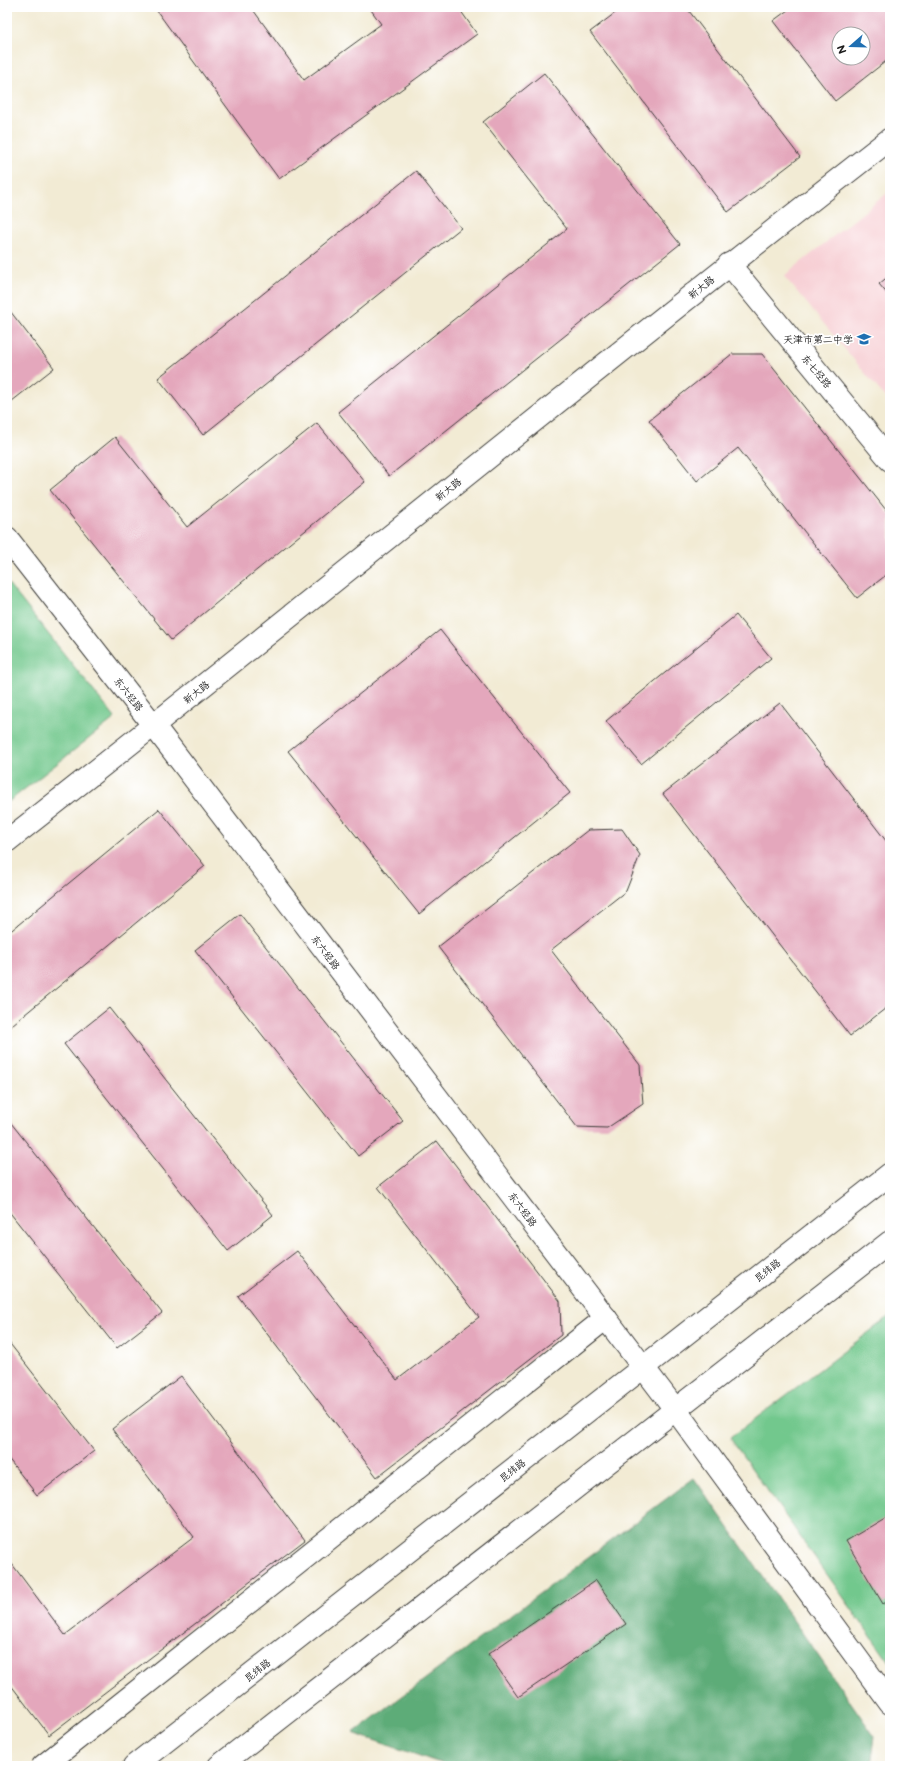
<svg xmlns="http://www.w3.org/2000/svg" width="897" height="1773" viewBox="0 0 897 1773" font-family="'Balsamiq Sans','LXGW WenKai TC',sans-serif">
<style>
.built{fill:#f7cfd4}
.green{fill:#72c88d;stroke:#477254}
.forest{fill:#5dac78;stroke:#3c644a}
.building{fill:#e4a7bc;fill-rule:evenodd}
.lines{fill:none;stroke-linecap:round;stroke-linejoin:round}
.minor-casing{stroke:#3c3b38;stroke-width:24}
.tertiary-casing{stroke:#3c3b38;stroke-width:24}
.primary-casing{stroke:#3c3b38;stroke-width:24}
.minor{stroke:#fff;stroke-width:22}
.tertiary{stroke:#fff;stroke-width:22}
.primary{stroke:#fff;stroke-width:22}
.labels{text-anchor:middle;stroke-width:3.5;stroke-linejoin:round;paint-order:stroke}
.street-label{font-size:10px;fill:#1c1c1c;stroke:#fff}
.poi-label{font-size:10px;fill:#1c1c1c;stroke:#fff;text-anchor:end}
</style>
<rect width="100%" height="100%" fill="#fff"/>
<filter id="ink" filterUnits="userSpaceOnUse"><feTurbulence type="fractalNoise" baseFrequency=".025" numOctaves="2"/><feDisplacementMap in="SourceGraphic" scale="8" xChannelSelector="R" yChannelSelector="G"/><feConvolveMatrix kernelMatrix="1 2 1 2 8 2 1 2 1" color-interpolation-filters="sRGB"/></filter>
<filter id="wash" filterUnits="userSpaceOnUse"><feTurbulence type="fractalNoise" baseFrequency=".012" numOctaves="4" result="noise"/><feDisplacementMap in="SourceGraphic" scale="16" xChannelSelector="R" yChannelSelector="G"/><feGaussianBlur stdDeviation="0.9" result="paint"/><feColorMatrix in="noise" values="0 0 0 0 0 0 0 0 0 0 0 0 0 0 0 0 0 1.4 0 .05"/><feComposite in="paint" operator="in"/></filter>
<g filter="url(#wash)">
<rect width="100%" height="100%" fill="#f2ebd4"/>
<path class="built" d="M 890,191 L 890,403 L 784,276 Z"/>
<g class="green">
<path d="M 7,582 L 115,718 L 7,803 Z"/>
<path d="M 890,1316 L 890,1663 L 730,1438 Z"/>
</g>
<path class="forest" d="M 694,1478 L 875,1737 L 871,1766 L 449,1766 L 353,1733 Z"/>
<g id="blocks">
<g class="building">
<path d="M 154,7 L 251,7 L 304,80 L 381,24 L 369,7 L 458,7 L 477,34 L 279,179 Z"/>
<path d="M 623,7 L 686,7 L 800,157 L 728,212 L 590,32 Z"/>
<path d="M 792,7 L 890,7 L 890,58 L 835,101 L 773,21 ZM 839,34 L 863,34 L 863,58 L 839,58 Z"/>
<path d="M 544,73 L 680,244 L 389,476 L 338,412 L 567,229 L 483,122 Z"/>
<path d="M 416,171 L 461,228 L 203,435 L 158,378 Z"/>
<path d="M 890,275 L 890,297 L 879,284 Z"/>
<path d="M 7,307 L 54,368 L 7,405 Z"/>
<path d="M 732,354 L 762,354 L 890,515 L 890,572 L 857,598 L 738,448 L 697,481 L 649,420 Z"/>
<path d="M 317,423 L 365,482 L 171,640 L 50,490 L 115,437 L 187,527 Z"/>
<path d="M 736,615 L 771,658 L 641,764 L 606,721 Z"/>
<path d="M 440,630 L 570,793 L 419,914 L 288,751 Z"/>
<path d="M 780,703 L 890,846 L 890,1005 L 850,1036 L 663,794 Z"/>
<path d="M 159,809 L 205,866 L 7,1029 L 7,934 Z"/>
<path d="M 622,829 L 640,855 L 626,891 L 551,950 L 640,1065 L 643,1104 L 607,1128 L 577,1127 L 438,947 L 588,830 Z"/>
<path d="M 240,914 L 403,1121 L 358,1156 L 195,950 Z"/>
<path d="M 109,1008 L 273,1215 L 228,1251 L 64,1044 Z"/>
<path d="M 7,1118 L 162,1313 L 117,1348 L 7,1209 Z"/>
<path d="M 437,1141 L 560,1301 L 561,1335 L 377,1477 L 238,1296 L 297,1251 L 397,1380 L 479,1317 L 378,1187 Z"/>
<path d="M 7,1340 L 94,1451 L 37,1495 L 7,1457 Z"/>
<path d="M 181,1376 L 305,1540 L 49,1735 L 7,1680 L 7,1568 L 12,1564 L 65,1635 L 194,1537 L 112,1429 Z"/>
<path d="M 890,1515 L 890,1600 L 883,1604 L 846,1541 Z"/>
<path d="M 596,1580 L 626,1624 L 518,1697 L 488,1654 Z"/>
</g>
</g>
</g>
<g filter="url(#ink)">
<use href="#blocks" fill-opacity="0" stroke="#3c3b38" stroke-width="1"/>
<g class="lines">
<defs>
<g id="minor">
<path d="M 729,264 L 890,460"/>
<path d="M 43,1766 L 606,1318"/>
</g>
<g id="tertiary">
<path d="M 7,538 L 154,726 L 675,1409 L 890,1703"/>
<path d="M 7,841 C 303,609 593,370 890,139"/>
</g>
<g id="primary">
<path d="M 134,1766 L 890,1174"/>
<path d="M 219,1766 L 890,1242"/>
</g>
</defs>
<use href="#minor" class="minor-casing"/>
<use href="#tertiary" class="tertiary-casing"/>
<use href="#primary" class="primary-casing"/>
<use href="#minor" class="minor"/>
<use href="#tertiary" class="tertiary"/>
<use href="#primary" class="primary"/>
</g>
</g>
<defs>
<symbol id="school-bare" viewBox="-9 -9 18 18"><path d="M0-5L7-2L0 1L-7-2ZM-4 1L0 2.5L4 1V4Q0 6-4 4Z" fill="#1f6fb2" stroke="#fff" stroke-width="2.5" paint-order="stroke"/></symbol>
</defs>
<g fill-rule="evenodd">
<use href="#school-bare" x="854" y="329" width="20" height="20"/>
</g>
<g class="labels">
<g class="street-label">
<text transform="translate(701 287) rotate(-39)" y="4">新大路</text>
<text transform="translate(817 371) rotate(50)" y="4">东七经路</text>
<text transform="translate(448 489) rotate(-39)" y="4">新大路</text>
<text transform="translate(196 692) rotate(-39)" y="4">新大路</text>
<text transform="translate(129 694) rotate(52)" y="4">东六经路</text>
<text transform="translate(326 952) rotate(53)" y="4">东六经路</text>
<text transform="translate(523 1209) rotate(53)" y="4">东六经路</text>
<text transform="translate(767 1270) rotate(-38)" y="4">昆纬路</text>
<text transform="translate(512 1470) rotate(-38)" y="4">昆纬路</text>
<text transform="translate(257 1670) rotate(-38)" y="4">昆纬路</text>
</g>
<g class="poi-label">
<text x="853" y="343">天津市第二中学</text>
</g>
</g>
<rect width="897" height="1773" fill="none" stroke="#fff" stroke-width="24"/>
<g transform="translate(851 46) rotate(250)"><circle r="19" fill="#ffffff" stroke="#a4a4a4"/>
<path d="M0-3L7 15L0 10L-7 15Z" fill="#1f6fb2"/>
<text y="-6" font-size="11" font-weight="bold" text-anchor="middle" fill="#1c1c1c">N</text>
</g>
</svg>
